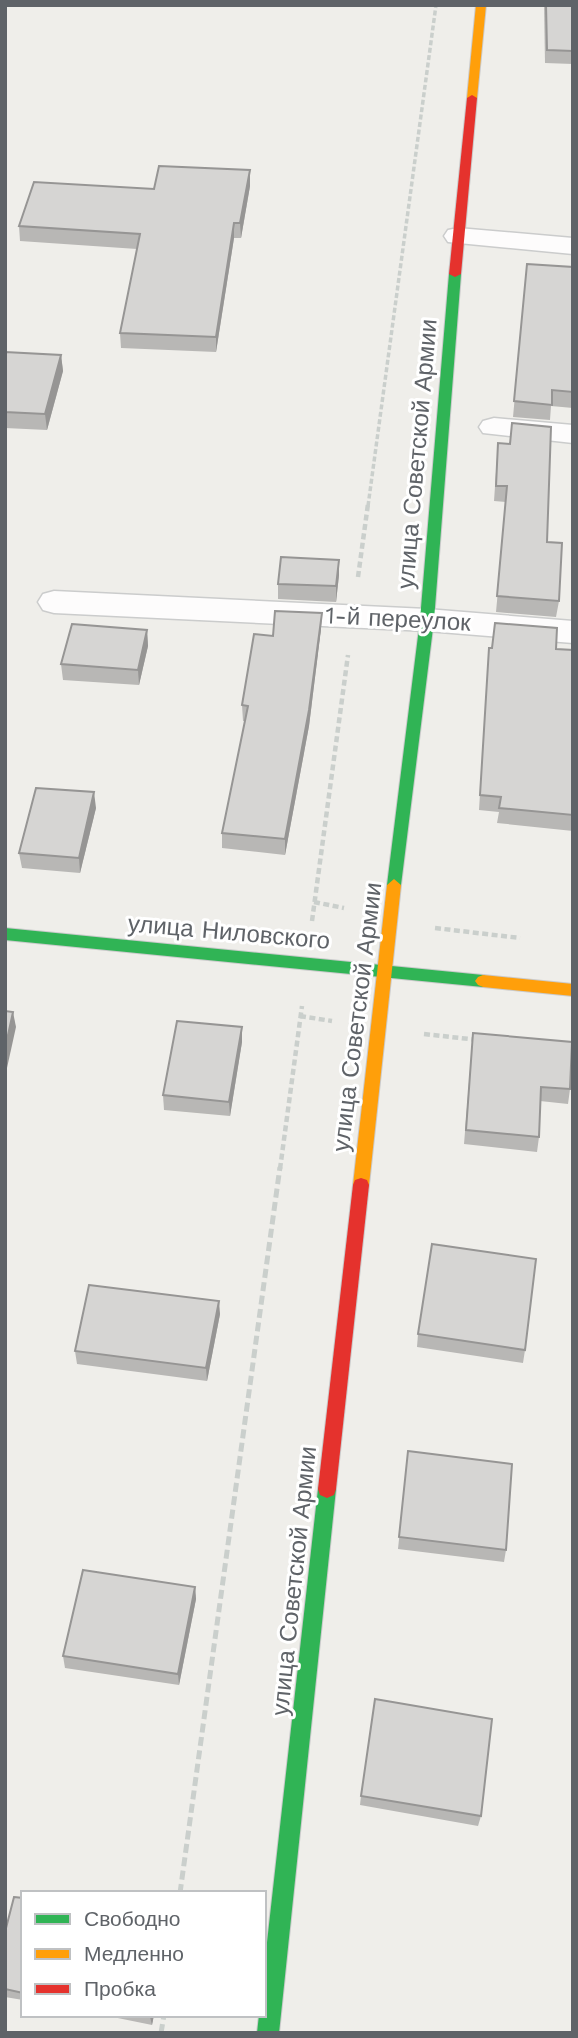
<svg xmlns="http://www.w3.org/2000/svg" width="578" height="2038" viewBox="0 0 578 2038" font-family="'Work Sans',sans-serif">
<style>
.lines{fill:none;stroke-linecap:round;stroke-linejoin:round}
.street-casing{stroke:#cbcccc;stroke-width:3}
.fast-casing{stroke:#cacacb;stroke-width:2}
.slow-casing{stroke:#cacacb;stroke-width:2}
.jam-casing{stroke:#cacacb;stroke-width:2}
.path-far2{stroke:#cacfcc;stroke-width:3.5;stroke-dasharray:5 2.5;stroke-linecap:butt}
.path-far1{stroke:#cacfcc;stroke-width:4.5;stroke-dasharray:6 3.5;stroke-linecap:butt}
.path{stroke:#cacfcc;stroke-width:5;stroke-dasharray:9 4.5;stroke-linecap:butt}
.street{fill:#fdfcfc;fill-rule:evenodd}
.fast{fill:#30b455;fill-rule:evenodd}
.slow{fill:#ff9f0a;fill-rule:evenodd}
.jam{fill:#e5322d;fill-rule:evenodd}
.wall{fill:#b8b7b5}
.shaded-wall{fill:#969594}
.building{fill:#d6d5d3;stroke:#969594;stroke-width:2}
.labels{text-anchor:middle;stroke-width:6;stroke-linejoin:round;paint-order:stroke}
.street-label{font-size:24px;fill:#5f6368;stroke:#fff}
</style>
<rect width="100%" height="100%" fill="#efeeea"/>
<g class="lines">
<defs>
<g id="street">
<path d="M 458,228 L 573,238 L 573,254 L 448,242 L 444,236 L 448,230 Z"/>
<path d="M 494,418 L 573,425 L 573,443 L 483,433 L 479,427 L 483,421 Z"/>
<path d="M 54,591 L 427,609 L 573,621 L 573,643 L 427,631 L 54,613 L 43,610 L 38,602 L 43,594 Z"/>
</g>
<g id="fast">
<path d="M 455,271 L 461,274 L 434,620 L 401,885 L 394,891 L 387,885 L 420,620 L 449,274 Z"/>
<path d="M 5,928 L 483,975 L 488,977 L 491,981 L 488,985 L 483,987 L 5,940 Z"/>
<path d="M 327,1480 L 334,1483 L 336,1489 L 279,2033 L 257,2033 L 259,2015 L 264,2015 L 264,1969 L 318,1489 L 320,1483 Z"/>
</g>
<g id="slow">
<path d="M 476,5 L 486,5 L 477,98 L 472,101 L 467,98 Z"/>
<path d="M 394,879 L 401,885 L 369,1185 L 367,1190 L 361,1192 L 355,1190 L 353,1185 L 387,885 Z"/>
<path d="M 483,975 L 573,984 L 573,996 L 483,987 L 478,985 L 475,981 L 478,977 Z"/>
</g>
<g id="jam">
<path d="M 472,95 L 477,98 L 461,274 L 455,277 L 449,274 L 467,98 Z"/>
<path d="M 361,1178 L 367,1180 L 369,1185 L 336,1489 L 334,1495 L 327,1498 L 320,1495 L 318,1489 L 353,1185 L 355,1180 Z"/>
</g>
</defs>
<use href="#street" class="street-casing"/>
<use href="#fast" class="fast-casing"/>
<use href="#slow" class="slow-casing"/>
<use href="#jam" class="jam-casing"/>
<path class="path-far2" d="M 368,506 L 436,5"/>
<g class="path-far1">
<path d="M 358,577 L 368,504"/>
<path d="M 314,902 L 344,908"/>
<path d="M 312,921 L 348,655"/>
<path d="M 435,928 L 520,938"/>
<path d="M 300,1016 L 332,1021"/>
<path d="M 424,1034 L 478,1040"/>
<path d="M 280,1169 L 302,1006"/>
</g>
<g class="path">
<path d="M 180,1893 L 280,1167"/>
<path d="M 161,2033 L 164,2015"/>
</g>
<use href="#street" class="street"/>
<use href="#fast" class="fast"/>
<use href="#slow" class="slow"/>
<use href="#jam" class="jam"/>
</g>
<g class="wall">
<path d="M 544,5 L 573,5 L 573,64 L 545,63 Z"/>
<path d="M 250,186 L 241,238 L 234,238 L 216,352 L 121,348 L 120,333 L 137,249 L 20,241 L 19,226 L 154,189 Z"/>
<path d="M 527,264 L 573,267 L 573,408 L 551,406 L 550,420 L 513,417 Z"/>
<path d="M 5,352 L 61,355 L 63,371 L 47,430 L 5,428 Z"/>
<path d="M 498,443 L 547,542 L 559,601 L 556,617 L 496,612 L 506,502 L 494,501 Z"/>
<path d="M 339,575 L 336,602 L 278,599 L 278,584 Z"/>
<path d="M 321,629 L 309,726 L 285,855 L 222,848 L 222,833 L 245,721 L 243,721 L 242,705 Z"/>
<path d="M 147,630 L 148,646 L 139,685 L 63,680 L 61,664 Z"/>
<path d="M 489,648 L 573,650 L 573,831 L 497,823 L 499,812 L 479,810 Z"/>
<path d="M 96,808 L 80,873 L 22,868 L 19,853 Z"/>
<path d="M 242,1027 L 242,1042 L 230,1116 L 164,1110 L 163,1095 Z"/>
<path d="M 473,1033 L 570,1089 L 568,1104 L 540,1101 L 539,1137 L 537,1152 L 464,1144 Z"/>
<path d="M 220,1314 L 207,1381 L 77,1364 L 75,1351 Z"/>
<path d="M 418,1334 L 525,1350 L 523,1363 L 417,1347 Z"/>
<path d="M 408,1451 L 506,1550 L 504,1562 L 398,1549 Z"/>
<path d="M 195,1587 L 196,1599 L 179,1685 L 65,1668 L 63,1656 Z"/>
<path d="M 361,1796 L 481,1816 L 478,1826 L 360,1805 Z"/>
<path d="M 23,1898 L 23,2000 L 5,1997 L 5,1932 Z"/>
<path d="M 103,2015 L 154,2015 L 152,2025 Z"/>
</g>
<g class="shaded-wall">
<path d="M 250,170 L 250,186 L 241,238 L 240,223 Z"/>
<path d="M 234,223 L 234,238 L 216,352 L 216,337 Z"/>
<path d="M 61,355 L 63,371 L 47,430 L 45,414 Z"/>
<path d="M 339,560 L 339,575 L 336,602 L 336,586 Z"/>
<path d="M 322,613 L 321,629 L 309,726 L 285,855 L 285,839 Z"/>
<path d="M 147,630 L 148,646 L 139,685 L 138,670 Z"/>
<path d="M 94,792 L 96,808 L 80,873 L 79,858 Z"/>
<path d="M 13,1012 L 16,1027 L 5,1077 L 5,1049 Z"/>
<path d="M 242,1027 L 242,1042 L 230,1116 L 229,1102 Z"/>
<path d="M 219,1301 L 220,1314 L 207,1381 L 206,1368 Z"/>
<path d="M 195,1587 L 196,1599 L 179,1685 L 178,1674 Z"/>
<path d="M 150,2015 L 154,2015 L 152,2025 L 150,2017 Z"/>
</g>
<g class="building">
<path d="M 546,5 L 573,5 L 573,51 L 547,50 Z"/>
<path d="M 159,166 L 250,170 L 240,223 L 234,223 L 216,337 L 120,333 L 140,234 L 19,226 L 34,182 L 154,189 Z"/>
<path d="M 527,264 L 573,267 L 573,392 L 552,390 L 552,405 L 514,401 Z"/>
<path d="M 5,352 L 61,355 L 45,414 L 5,412 Z"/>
<path d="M 512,423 L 551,427 L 547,542 L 562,543 L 559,601 L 497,596 L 507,486 L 496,486 L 498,443 L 510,444 Z"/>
<path d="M 281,557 L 339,560 L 336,586 L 278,584 Z"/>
<path d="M 275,611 L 322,613 L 309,710 L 285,839 L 222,833 L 248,706 L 242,705 L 254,634 L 273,636 Z"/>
<path d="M 495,623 L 557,628 L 556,649 L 573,650 L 573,815 L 499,808 L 501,797 L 480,795 L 489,648 L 492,648 Z"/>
<path d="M 72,624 L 147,630 L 138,670 L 61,664 Z"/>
<path d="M 36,788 L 94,792 L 79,858 L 19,853 Z"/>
<path d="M 5,1011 L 13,1012 L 5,1049 Z"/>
<path d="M 177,1021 L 242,1027 L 229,1102 L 163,1095 Z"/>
<path d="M 473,1033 L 572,1042 L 570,1089 L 541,1087 L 539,1137 L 466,1130 Z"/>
<path d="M 432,1244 L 536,1259 L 525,1350 L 418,1334 Z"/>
<path d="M 89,1285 L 219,1301 L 206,1368 L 75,1351 Z"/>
<path d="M 408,1451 L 512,1464 L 506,1550 L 399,1537 Z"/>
<path d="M 83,1570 L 195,1587 L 178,1674 L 63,1656 Z"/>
<path d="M 375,1699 L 492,1719 L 481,1816 L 361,1796 Z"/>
<path d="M 14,1897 L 23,1898 L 23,1993 L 5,1989 L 5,1932 Z"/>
</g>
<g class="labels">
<g class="street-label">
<text transform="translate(417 454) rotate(-85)" y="8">улица Советской Армии</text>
<text transform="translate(398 619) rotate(3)" y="8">1-й переулок</text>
<text transform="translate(229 932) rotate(5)" y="8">улица Ниловского</text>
<text transform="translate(357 1017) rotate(-83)" y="8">улица Советской Армии</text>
<text transform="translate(294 1581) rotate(-84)" y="8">улица Советской Армии</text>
</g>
</g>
<rect width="578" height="2038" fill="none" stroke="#5f6368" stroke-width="14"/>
<rect x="21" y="1891" width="245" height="126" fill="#ffffff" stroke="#bfc1c3" stroke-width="2"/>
<rect x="35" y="1914" width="35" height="10" fill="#30b455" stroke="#bfc1c3" stroke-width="2"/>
<text x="84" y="1926" font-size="21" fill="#5f6368">Свободно</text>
<rect x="35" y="1949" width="35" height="10" fill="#ff9f0a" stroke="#bfc1c3" stroke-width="2"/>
<text x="84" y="1961" font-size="21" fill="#5f6368">Медленно</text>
<rect x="35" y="1984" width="35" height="10" fill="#e5322d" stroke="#bfc1c3" stroke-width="2"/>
<text x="84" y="1996" font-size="21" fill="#5f6368">Пробка</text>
</svg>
